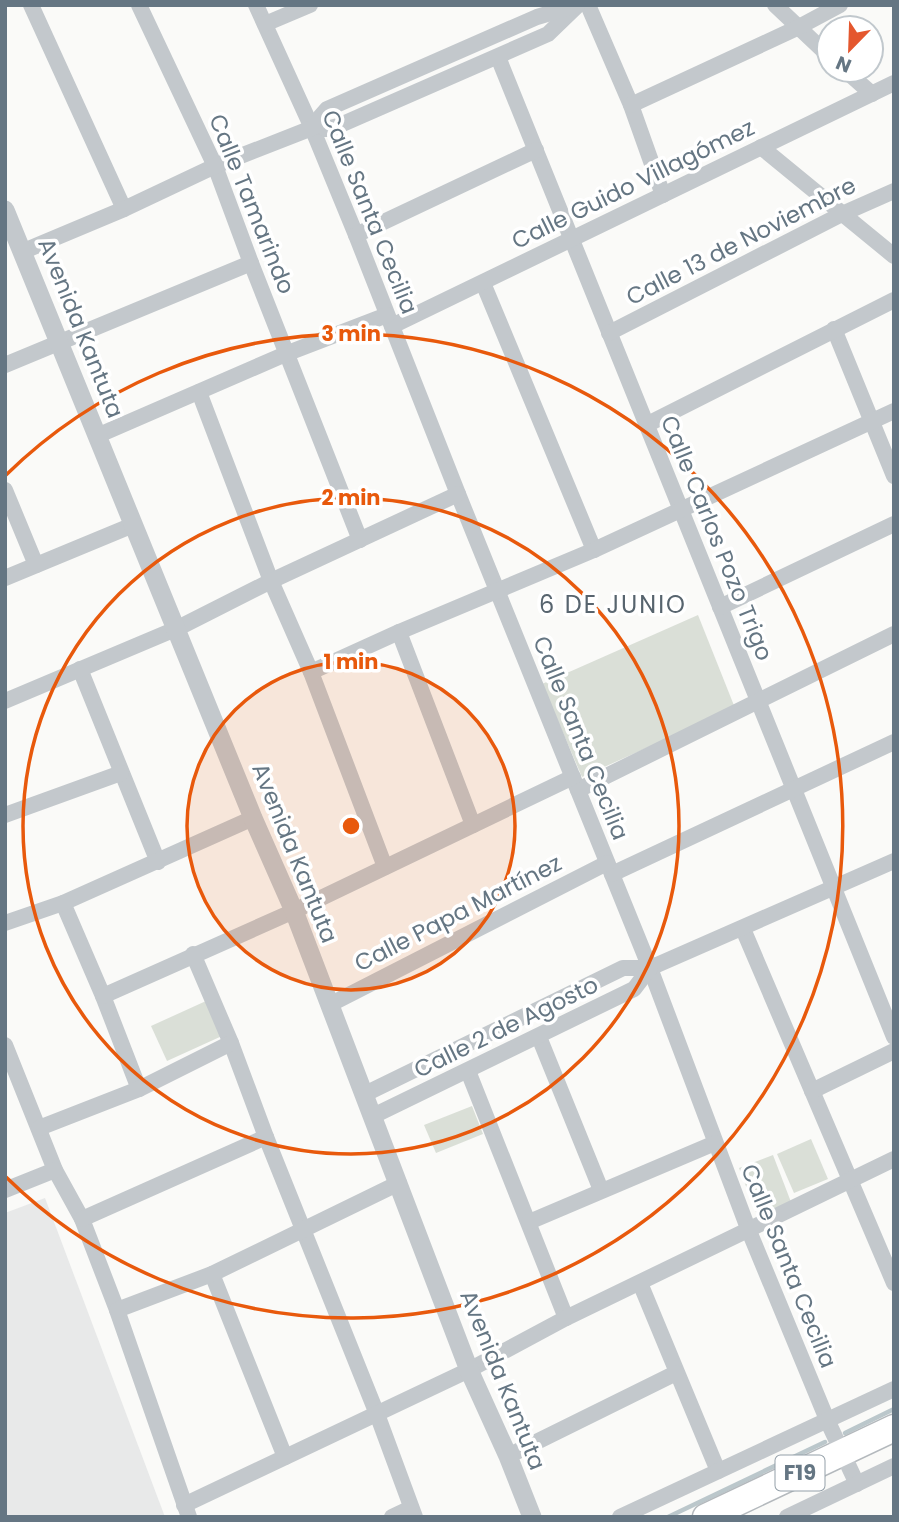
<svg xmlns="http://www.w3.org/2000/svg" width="899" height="1522" viewBox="0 0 899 1522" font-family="Poppins,sans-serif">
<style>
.built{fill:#e8e9e9}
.green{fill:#dadfd7}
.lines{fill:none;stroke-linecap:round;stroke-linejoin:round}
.stream{stroke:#bbc7cb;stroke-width:4.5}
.trunk-casing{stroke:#b4b9bd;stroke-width:29}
.minor{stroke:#c3c8cc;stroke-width:16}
.tertiary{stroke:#c3c8cc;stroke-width:19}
.trunk{stroke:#fff;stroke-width:26}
.ring{fill:none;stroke:#e8590c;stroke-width:3.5}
.labels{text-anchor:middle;stroke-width:7;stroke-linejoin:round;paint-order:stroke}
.shield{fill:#fff;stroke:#939fa8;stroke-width:2}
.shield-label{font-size:21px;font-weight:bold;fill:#657683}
.street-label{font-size:23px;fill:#657683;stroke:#fff}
.neighbourhood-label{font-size:24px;letter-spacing:2px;fill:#57646e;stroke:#fff}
.centre{fill:#e8590c;stroke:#fff;stroke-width:3.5}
.ring-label{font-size:21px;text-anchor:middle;font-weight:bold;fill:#e8590c;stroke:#fff;stroke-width:7;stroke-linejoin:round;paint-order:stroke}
</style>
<rect width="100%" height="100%" fill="#fafaf8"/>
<path class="built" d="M 45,1198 L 165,1517 L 5,1517 L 5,1213 Z"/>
<g class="green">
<path d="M 698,615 L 735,708 L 582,777 L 542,684 Z"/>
<path d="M 206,1001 L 222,1036 L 167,1061 L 151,1026 Z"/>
<path d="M 472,1106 L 483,1134 L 436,1153 L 424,1125 Z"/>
<path d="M 811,1139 L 828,1179 L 794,1193 L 777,1154 Z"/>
<path d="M 773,1155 L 791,1202 L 757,1215 L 739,1168 Z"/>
</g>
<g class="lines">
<g class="stream">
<path d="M 845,1433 L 894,1409"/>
<path d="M 668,1517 L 825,1442"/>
</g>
<defs>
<path id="trunk" d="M 706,1517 L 894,1428"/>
</defs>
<use href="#trunk" class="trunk-casing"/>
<g class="minor">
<path d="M 31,5 L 124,209"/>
<path d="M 139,5 L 215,166 L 251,263 L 360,540"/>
<path d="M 256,5 L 312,128 L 356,235 L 458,494 L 650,968 L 749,1231 L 828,1422 L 857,1484"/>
<path d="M 588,5 L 631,105 L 663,195"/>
<path d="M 775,5 L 829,56"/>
<path d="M 265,24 L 310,5"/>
<path d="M 498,57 L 894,1037"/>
<path d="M 845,70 L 872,94"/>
<path d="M 631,105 L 797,28 L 840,5"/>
<path d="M 318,125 L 326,129 L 338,126 L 548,34 L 577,6"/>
<path d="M 761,147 L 894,256"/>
<path d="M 356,235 L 536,150"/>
<path d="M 24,251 L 124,209 L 215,166 L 312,128 L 318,125 L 320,117 L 327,109 L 537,17 L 577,5"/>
<path d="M 483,283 L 594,550"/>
<path d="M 392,326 L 894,83"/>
<path d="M 834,329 L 894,476"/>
<path d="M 609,333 L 842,214 L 894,191"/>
<path d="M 5,365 L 251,263"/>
<path d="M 199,392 L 271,581 L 311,672 L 385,867"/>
<path d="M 646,425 L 894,300"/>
<path d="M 99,435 L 288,353 L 387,315"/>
<path d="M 5,490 L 36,565"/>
<path d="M 5,578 L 133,525"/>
<path d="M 720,607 L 894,524"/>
<path d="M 399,632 L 473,825"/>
<path d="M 80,669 L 158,862"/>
<path d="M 311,672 L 399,632 L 594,550 L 894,411"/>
<path d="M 5,701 L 178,628 L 271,581 L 458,494"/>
<path d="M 578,790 L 894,634"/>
<path d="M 5,815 L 121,773"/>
<path d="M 612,874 L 894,742"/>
<path d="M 63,903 L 103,996 L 139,1089"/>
<path d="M 5,923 L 63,903 L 253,818"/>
<path d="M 743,929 L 894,1283"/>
<path d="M 193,954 L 231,1043 L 266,1137 L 377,1414 L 415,1517"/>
<path d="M 103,996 L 294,911 L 573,777"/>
<path d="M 329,1005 L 607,863"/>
<path d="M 539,1037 L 601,1190"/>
<path d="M 5,1045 L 55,1170 L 82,1219 L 117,1310 L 189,1517"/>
<path d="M 468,1071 L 566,1318"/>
<path d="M 812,1091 L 894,1051"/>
<path d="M 365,1094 L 623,968 L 650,968 L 894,861"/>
<path d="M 373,1116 L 634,989 L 650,968"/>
<path d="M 39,1128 L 139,1089 L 231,1043"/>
<path d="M 5,1190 L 55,1170"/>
<path d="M 82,1219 L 266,1137"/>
<path d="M 529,1222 L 715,1143"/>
<path d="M 212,1274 L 285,1457"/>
<path d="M 640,1283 L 718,1471"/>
<path d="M 117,1310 L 212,1274 L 399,1183"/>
<path d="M 508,1456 L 676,1373"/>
<path d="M 184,1505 L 469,1370 L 566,1318 L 894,1159"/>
<path d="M 392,1517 L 411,1508"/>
<path d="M 620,1517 L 894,1389"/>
<path d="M 787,1517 L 894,1466"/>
</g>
<path class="tertiary" d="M 5,210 L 253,818 L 294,911 L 469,1370 L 508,1456 L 532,1517"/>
<use href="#trunk" class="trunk"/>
</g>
<circle cx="351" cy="826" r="164" fill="#e8590c" fill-opacity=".12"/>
<g class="ring">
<circle cx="351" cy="826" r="164"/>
<circle cx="351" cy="826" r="328"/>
<path d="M6 475A492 492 0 1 1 6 1177"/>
</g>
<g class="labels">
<rect class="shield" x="775.5" y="1455.5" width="49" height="35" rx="5"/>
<g class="shield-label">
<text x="800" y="1480">F19</text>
</g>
<g class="street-label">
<text transform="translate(633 184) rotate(-26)" y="8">Calle Guido Villagómez</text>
<text transform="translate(252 204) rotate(68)" y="8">Calle Tamarindo</text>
<text transform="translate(370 212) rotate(68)" y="8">Calle Santa Cecilia</text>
<text transform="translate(741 241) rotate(-27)" y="8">Calle 13 de Noviembre</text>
<text transform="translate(81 328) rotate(68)" y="8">Avenida Kantuta</text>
<text transform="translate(717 538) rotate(68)" y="8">Calle Carlos Pozo Trigo</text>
<text transform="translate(581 738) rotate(68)" y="8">Calle Santa Cecilia</text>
<text transform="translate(295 853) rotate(68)" y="8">Avenida Kantuta</text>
<text transform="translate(458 913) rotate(-27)" y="8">Calle Papa Martínez</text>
<text transform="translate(506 1027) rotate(-26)" y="8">Calle 2 de Agosto</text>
<text transform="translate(789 1266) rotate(68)" y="8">Calle Santa Cecilia</text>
<text transform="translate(503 1380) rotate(68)" y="8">Avenida Kantuta</text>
</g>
<g class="neighbourhood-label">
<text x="613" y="613">6 DE JUNIO</text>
</g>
</g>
<circle cx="351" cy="826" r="10" class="centre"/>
<g class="ring-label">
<text x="351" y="341">3 min</text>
<text x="351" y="505">2 min</text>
<text x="351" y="669">1 min</text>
</g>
<rect width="899" height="1522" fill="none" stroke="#657683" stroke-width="14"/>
<g transform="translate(850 49) rotate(203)"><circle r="33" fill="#ffffff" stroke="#c1c8cd" stroke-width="2"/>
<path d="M0-5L12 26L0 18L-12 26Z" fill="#e4572e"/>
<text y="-10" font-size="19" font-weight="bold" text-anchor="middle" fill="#657683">N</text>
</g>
</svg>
